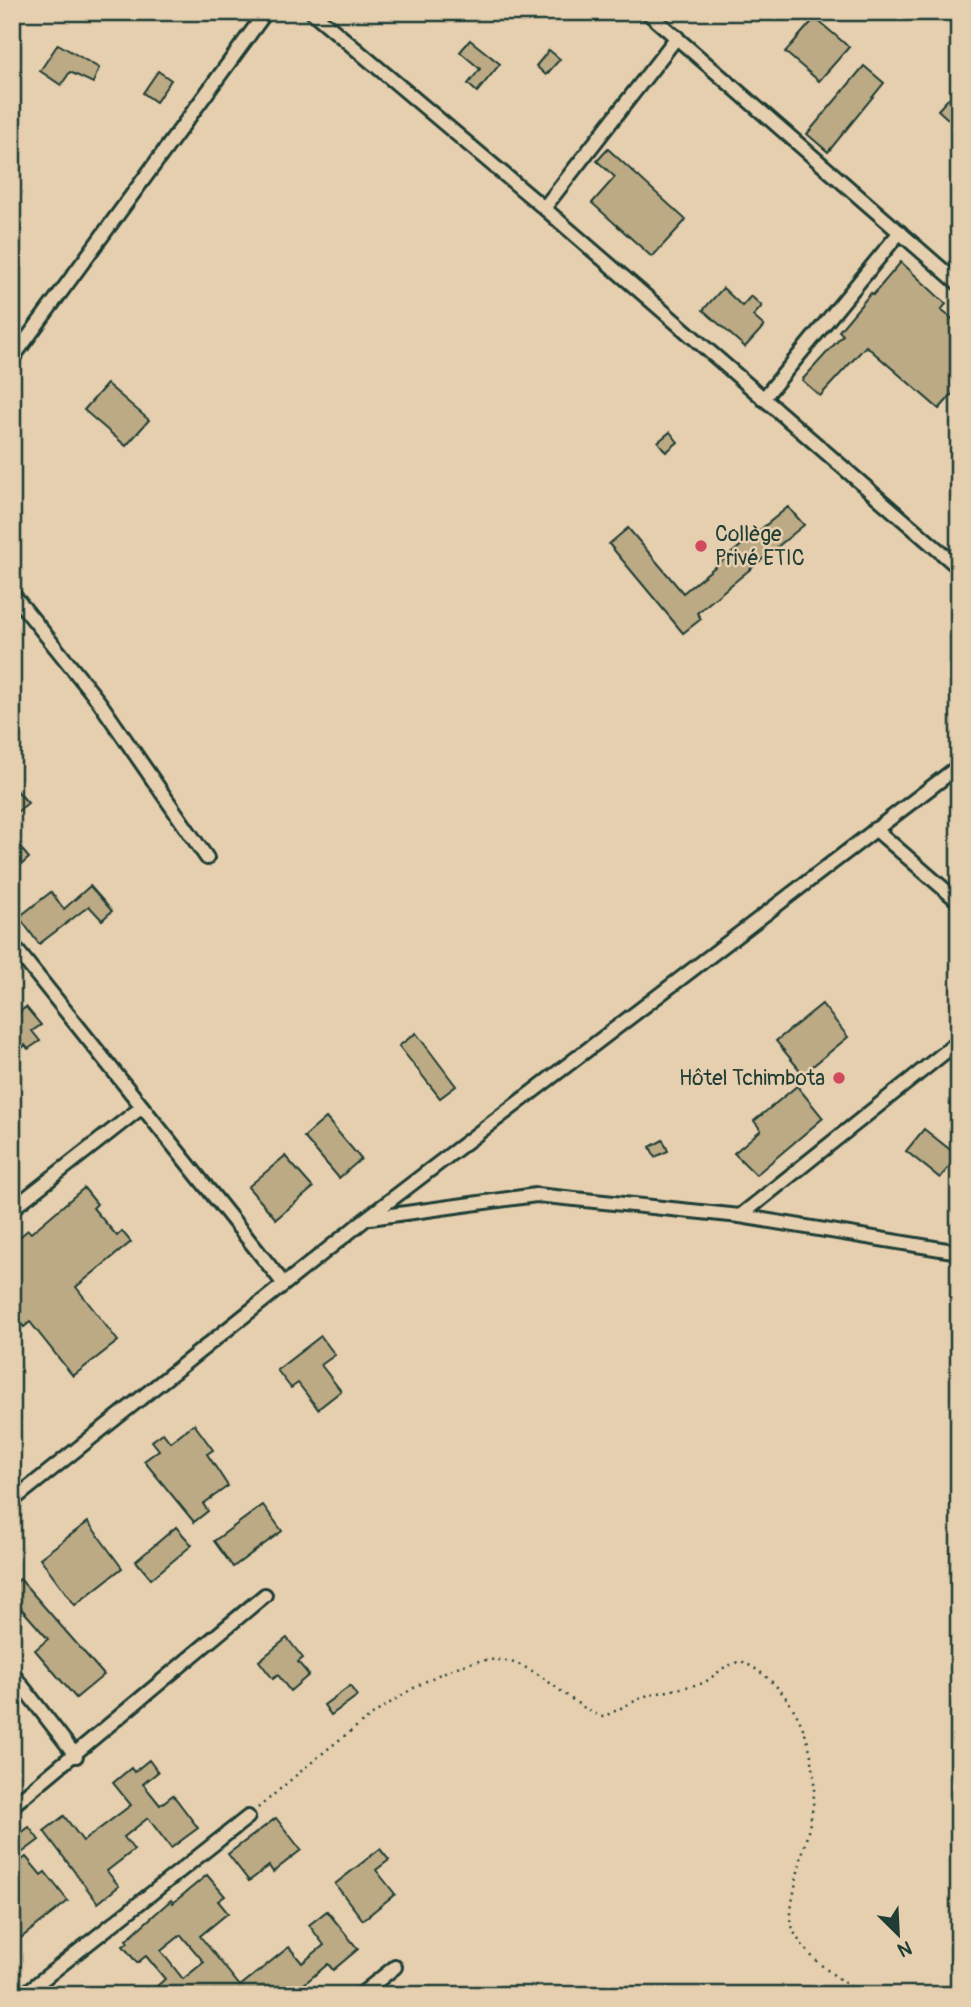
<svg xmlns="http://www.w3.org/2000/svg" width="971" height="2007" viewBox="0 0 971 2007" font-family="Pangolin,sans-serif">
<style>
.building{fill:#bcaa85;stroke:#1f3d34;stroke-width:2;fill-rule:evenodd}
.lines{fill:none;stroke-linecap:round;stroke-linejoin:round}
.minor-casing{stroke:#1f3d34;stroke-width:18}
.path{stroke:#1f3d34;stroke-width:2.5;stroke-dasharray:2 5;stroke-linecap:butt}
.minor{stroke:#e6cfaf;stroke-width:12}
.poi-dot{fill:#d1495b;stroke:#e6cfaf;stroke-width:2.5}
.labels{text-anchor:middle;stroke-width:5;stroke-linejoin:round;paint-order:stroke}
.poi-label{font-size:21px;fill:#1f3d34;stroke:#e6cfaf;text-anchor:start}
</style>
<rect width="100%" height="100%" fill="#e6cfaf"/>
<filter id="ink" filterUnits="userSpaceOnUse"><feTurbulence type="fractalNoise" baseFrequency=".0143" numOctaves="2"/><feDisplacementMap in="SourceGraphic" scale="14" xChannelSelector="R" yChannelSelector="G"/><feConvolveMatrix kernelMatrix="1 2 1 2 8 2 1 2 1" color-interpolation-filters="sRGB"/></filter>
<g filter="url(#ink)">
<g class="building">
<path d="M 815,18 L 849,47 L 819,81 L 785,52 Z"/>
<path d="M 470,40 L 500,64 L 477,92 L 468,84 L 480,69 L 460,52 Z"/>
<path d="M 58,44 L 99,68 L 93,83 L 70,72 L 61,85 L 40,71 Z"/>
<path d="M 549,50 L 560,59 L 546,75 L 536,66 Z"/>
<path d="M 864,66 L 884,83 L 828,152 L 807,134 Z"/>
<path d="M 158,71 L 171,80 L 156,102 L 143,93 Z"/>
<path d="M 959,87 L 959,129 L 938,110 Z"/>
<path d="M 608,149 L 686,220 L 652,257 L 592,203 L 615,177 L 597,161 Z"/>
<path d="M 901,262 L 946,304 L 941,310 L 959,324 L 959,387 L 939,409 L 866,346 L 820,396 L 802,380 L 843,335 L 839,331 L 871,293 L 873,295 Z"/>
<path d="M 723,288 L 742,306 L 751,296 L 762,306 L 753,316 L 764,326 L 745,347 L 703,310 Z"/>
<path d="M 107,384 L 149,420 L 126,446 L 84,410 Z"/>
<path d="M 670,432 L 678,442 L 666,452 L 658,442 Z"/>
<path d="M 788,507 L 804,525 L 697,613 L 701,619 L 683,633 L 609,544 L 628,528 L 683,593 Z"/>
<path d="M 12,785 L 28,803 L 12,816 Z"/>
<path d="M 12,838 L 29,858 L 12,873 Z"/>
<path d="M 90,886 L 112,911 L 102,920 L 89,906 L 39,944 L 19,917 L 51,892 L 64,909 Z"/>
<path d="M 822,1004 L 848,1037 L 803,1074 L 776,1041 Z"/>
<path d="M 26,1007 L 41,1025 L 32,1031 L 40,1041 L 28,1049 L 25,1045 L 19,1051 L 12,1043 L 12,1018 Z"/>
<path d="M 416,1033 L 456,1086 L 440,1098 L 399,1046 Z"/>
<path d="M 797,1086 L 823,1118 L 756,1175 L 734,1153 L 761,1130 L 754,1121 Z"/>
<path d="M 326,1118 L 361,1159 L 339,1178 L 304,1137 Z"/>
<path d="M 924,1129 L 958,1156 L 940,1178 L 906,1151 Z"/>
<path d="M 663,1140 L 668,1151 L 655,1157 L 650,1147 Z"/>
<path d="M 285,1156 L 313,1188 L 276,1219 L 248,1187 Z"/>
<path d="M 84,1188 L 97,1204 L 93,1208 L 117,1236 L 122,1231 L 131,1242 L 76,1287 L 118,1341 L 73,1376 L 30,1322 L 24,1327 L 12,1314 L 12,1243 L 28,1230 L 31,1233 Z"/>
<path d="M 321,1336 L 335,1355 L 321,1365 L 341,1391 L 318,1409 L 298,1383 L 291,1388 L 277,1370 Z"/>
<path d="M 194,1424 L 213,1450 L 207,1454 L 228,1486 L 203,1504 L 208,1511 L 194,1522 L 144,1461 L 159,1450 L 152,1441 L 163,1433 L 170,1442 Z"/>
<path d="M 263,1505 L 282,1531 L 233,1567 L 214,1541 Z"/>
<path d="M 88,1522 L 122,1568 L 75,1605 L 40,1558 Z"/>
<path d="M 176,1527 L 192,1545 L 151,1579 L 136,1561 Z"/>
<path d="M 20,1579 L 104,1675 L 76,1698 L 35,1650 L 48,1639 L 12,1598 L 12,1586 Z"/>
<path d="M 287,1638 L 303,1658 L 298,1662 L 309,1675 L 290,1691 L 278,1675 L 273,1679 L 259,1661 Z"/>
<path d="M 350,1686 L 357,1696 L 331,1715 L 324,1705 Z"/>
<path d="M 149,1760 L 158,1772 L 143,1784 L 160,1805 L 173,1795 L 198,1828 L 171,1848 L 148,1818 L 124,1837 L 134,1850 L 107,1871 L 119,1886 L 98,1903 L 44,1831 L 64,1816 L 83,1841 L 131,1805 L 113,1783 L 131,1768 L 134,1772 Z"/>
<path d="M 276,1818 L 301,1850 L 273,1872 L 269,1866 L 249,1881 L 228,1854 Z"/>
<path d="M 29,1827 L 39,1840 L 19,1855 L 12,1847 L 12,1840 Z"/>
<path d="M 380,1849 L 389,1860 L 376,1870 L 395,1894 L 363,1920 L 335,1884 Z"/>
<path d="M 26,1857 L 41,1875 L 45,1872 L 68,1901 L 12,1945 L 12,1868 Z"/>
<path d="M 207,1875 L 225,1896 L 218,1901 L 228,1913 L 200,1936 L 240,1986 L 289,1947 L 302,1963 L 324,1945 L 309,1925 L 327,1911 L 358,1949 L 333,1970 L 328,1964 L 291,1995 L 147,1995 L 165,1979 L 146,1956 L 137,1963 L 123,1946 L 128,1943 L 126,1940 L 171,1900 L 173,1903 ZM 181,1935 L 204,1962 L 183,1979 L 161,1951 Z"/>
</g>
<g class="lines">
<defs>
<g id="minor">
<path d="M 312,12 L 544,208 L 959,568"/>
<path d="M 647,12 L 959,284"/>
<path d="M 544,208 L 677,37"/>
<path d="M 12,359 L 266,12"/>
<path d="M 763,399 L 900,232"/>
<path d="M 12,593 L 100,703 L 207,858"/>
<path d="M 875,829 L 959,902"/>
<path d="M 12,944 L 284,1284"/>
<path d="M 12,1209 L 142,1107"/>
<path d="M 740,1216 L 959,1041"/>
<path d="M 370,1218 L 536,1195 L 740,1216 L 959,1252"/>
<path d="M 12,1501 L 367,1218 L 959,766"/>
<path d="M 12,1673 L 76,1756"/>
<path d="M 12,1806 L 265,1595"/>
<path d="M 23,1995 L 248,1817"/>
<path d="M 360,1995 L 395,1967"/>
</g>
</defs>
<use href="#minor" class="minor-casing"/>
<path class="path" d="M 258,1808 C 309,1765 438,1646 506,1661 C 543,1668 568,1704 603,1717 L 645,1696 L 704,1683 L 725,1667 L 741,1661 C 791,1684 816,1739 814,1793 C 813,1822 801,1853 796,1882 C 793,1898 787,1919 795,1934 C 810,1961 838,1978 862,1995"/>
<use href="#minor" class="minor"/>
</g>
</g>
<g class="poi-dot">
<circle cx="701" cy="546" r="7"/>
<circle cx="839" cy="1078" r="7"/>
</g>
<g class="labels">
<g class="poi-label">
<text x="715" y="541">Collège<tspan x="715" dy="24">Privé ETIC</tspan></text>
<text x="825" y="1085" text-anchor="end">Hôtel Tchimbota</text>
</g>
</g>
<rect width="971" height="2007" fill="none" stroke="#e6cfaf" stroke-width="42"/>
<rect x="21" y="21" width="929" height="1965" fill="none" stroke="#1f3d34" stroke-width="2.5" filter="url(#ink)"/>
<g transform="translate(898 1934) rotate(156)" stroke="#e6cfaf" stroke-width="5" paint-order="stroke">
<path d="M0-5L12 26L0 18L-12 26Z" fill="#1f3d34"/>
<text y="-10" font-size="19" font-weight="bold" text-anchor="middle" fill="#1f3d34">N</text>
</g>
</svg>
